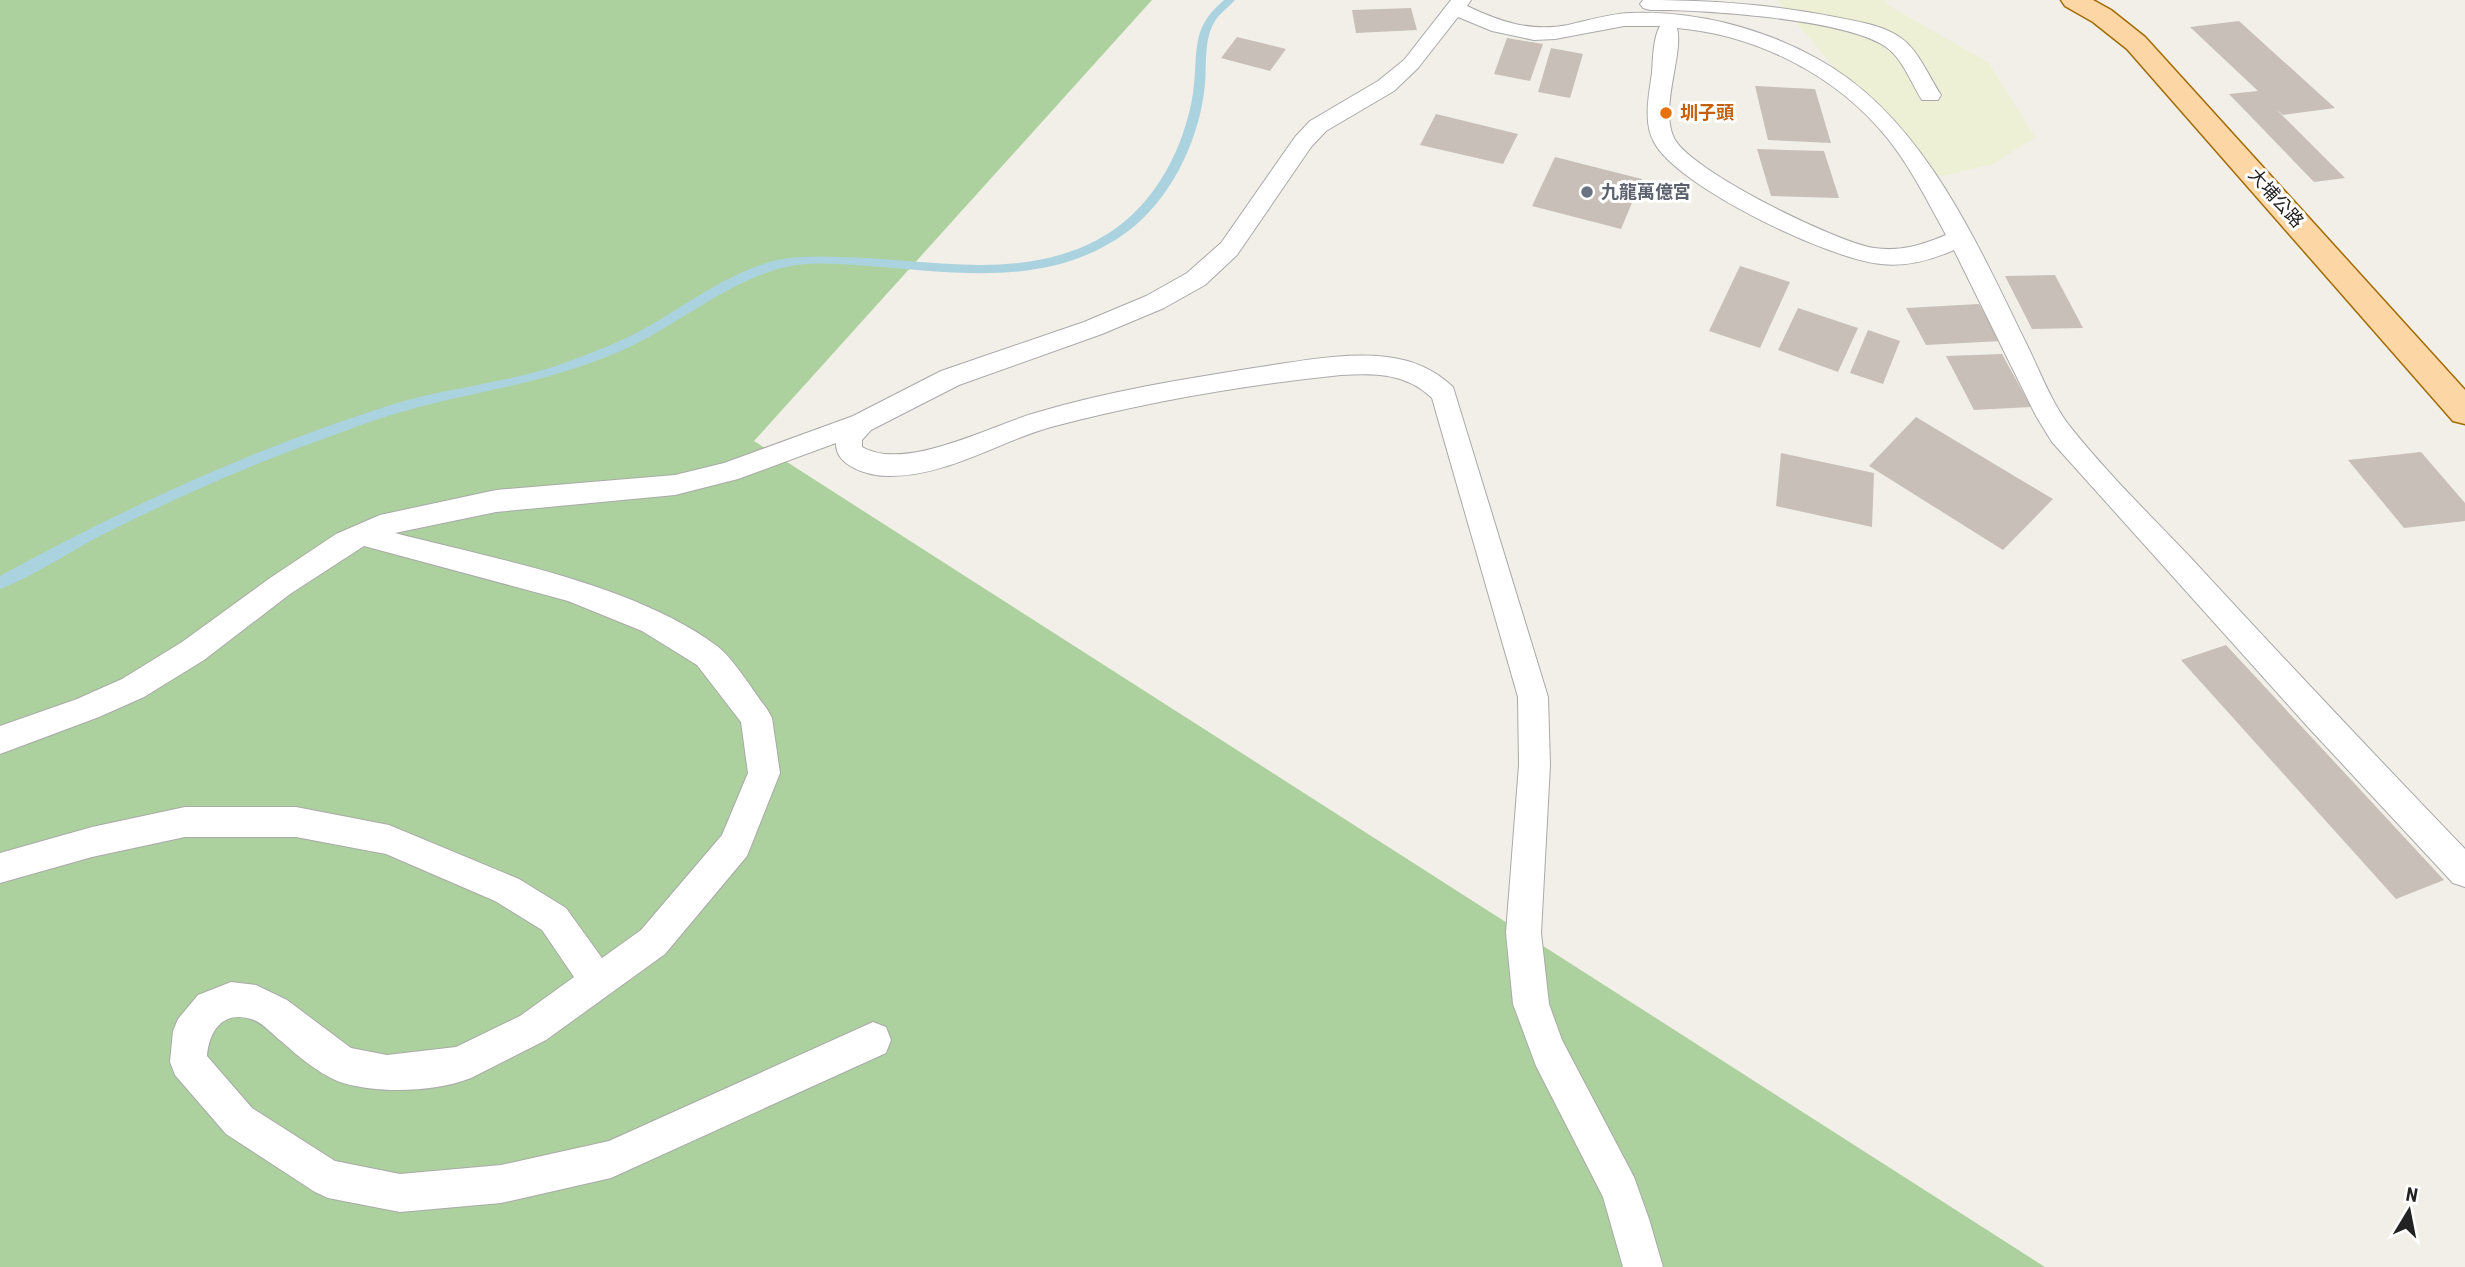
<svg xmlns="http://www.w3.org/2000/svg" width="2465" height="1267" viewBox="0 0 2465 1267" font-family="'Roboto Condensed','Noto Sans TC',sans-serif">
<style>
.farmland{fill:#eef0d5}
.forest{fill:#add19e}
.lines{fill:none;stroke-linecap:round;stroke-linejoin:round}
.stream{fill:#aad3df;fill-rule:evenodd}
.building{fill:#c7bfb8}
.service-casing{stroke:#a9a9a9;stroke-width:2}
.primary-casing{stroke:#a06b00;stroke-width:3}
.service{fill:#fff;fill-rule:evenodd}
.primary{fill:#fcd6a4;fill-rule:evenodd}
.food-dot{fill:#e8710a;stroke:#fff;stroke-width:2.5}
.worship-dot{fill:#6b7280;stroke:#fff;stroke-width:2.5}
.labels{text-anchor:middle;stroke-width:6;stroke-linejoin:round;paint-order:stroke}
.far-food-label{font-size:18px;font-weight:bold;fill:#c56008;stroke:#fff;text-anchor:start}
.far-worship-label{font-size:18px;font-weight:bold;fill:#5b616d;stroke:#fff;text-anchor:start}
.far-street-label{font-size:18px;fill:#222;stroke:#fff}
</style>
<rect width="100%" height="100%" fill="#f2efe9"/>
<path class="farmland" d="M 1777,0 L 1884,0 L 1888,5 L 1988,62 L 2035,137 L 1994,164 L 1929,179 Z"/>
<path class="forest" d="M 0,0 L 1152,0 L 754,441 L 2045,1267 L 0,1267 Z"/>
<g class="lines">
<path class="stream" d="M 1224,0 L 1235,0 C 1229,7 1220,13 1215,21 C 1202,42 1208,70 1204,93 C 1197,145 1169,201 1127,232 C 1051,288 958,273 870,266 C 840,264 803,260 775,270 C 716,288 668,333 611,355 C 545,382 487,390 419,407 C 376,418 335,435 293,450 C 227,475 161,505 98,537 C 66,554 34,576 0,589 L 0,576 C 126,507 257,447 394,404 C 450,387 509,383 564,363 C 594,352 623,341 651,325 C 690,302 729,273 773,261 C 794,256 817,256 839,257 C 930,258 1026,285 1109,233 C 1156,203 1185,146 1193,93 C 1199,53 1189,29 1224,0 Z"/>
</g>
<g class="building">
<path d="M 1411,8 L 1417,30 L 1356,33 L 1352,10 Z"/>
<path d="M 2239,21 L 2335,108 L 2283,115 L 2276,109 L 2345,178 L 2314,182 L 2229,94 L 2258,91 L 2190,27 Z"/>
<path d="M 1237,37 L 1286,49 L 1270,71 L 1221,58 Z"/>
<path d="M 1507,38 L 1543,44 L 1530,81 L 1494,74 Z"/>
<path d="M 1551,48 L 1583,54 L 1570,98 L 1538,92 Z"/>
<path d="M 1755,86 L 1815,89 L 1831,143 L 1768,140 Z"/>
<path d="M 1436,114 L 1518,134 L 1503,164 L 1420,145 Z"/>
<path d="M 1757,149 L 1824,151 L 1839,198 L 1771,196 Z"/>
<path d="M 1555,157 L 1642,179 L 1621,229 L 1532,206 Z"/>
<path d="M 1740,266 L 1790,282 L 1760,348 L 1709,331 Z"/>
<path d="M 2055,275 L 2083,328 L 2032,329 L 2005,276 Z"/>
<path d="M 1979,304 L 2001,341 L 1926,345 L 1906,308 Z"/>
<path d="M 1798,308 L 1858,328 L 1838,372 L 1778,350 Z"/>
<path d="M 1868,330 L 1900,341 L 1883,384 L 1850,373 Z"/>
<path d="M 2002,354 L 2031,407 L 1974,410 L 1946,356 Z"/>
<path d="M 1916,417 L 2016,477 L 2053,499 L 2003,550 L 1869,466 Z"/>
<path d="M 2421,452 L 2465,503 L 2465,521 L 2404,528 L 2348,460 Z"/>
<path d="M 1781,453 L 1874,473 L 1872,527 L 1776,506 Z"/>
<path d="M 2226,645 L 2444,880 L 2396,899 L 2181,660 Z"/>
</g>
<g class="lines">
<defs>
<g id="service">
<path d="M 1451,0 L 1471,0 L 1467,6 C 1500,22 1531,32 1568,25 C 1589,20 1609,14 1630,13 C 1694,10 1762,28 1818,59 C 1922,116 1976,241 2026,343 C 2040,371 2052,405 2072,429 C 2108,474 2151,516 2191,558 C 2281,656 2373,753 2465,849 L 2465,887 L 2453,883 L 2307,726 L 2052,442 L 2036,416 L 1954,250 C 1931,260 1907,267 1881,264 C 1831,260 1677,187 1654,142 C 1643,123 1649,94 1652,73 C 1653,59 1653,38 1660,26 L 1624,26 L 1555,39 L 1534,40 L 1492,31 L 1458,17 L 1418,68 L 1394,91 L 1326,131 L 1311,147 L 1237,255 L 1205,285 L 1164,308 L 1102,334 L 959,385 L 871,430 L 862,440 L 862,447 C 905,472 990,426 1035,413 C 1108,391 1184,379 1260,367 C 1301,361 1345,352 1387,357 C 1413,360 1434,369 1453,387 L 1548,697 L 1550,765 L 1541,933 L 1549,1004 L 1562,1040 L 1634,1177 L 1649,1219 L 1663,1267 L 1623,1267 L 1603,1197 L 1536,1066 L 1513,1004 L 1506,933 L 1519,765 L 1518,697 L 1432,398 C 1406,373 1375,373 1341,375 C 1243,385 1146,402 1051,427 C 998,442 945,477 888,476 C 868,476 835,466 836,443 L 738,479 L 675,495 L 496,512 L 395,533 C 495,559 634,584 717,646 C 734,659 753,691 767,709 L 772,718 L 780,773 L 747,856 L 665,954 L 546,1040 L 471,1078 C 436,1092 380,1094 343,1083 C 321,1076 298,1056 281,1041 C 272,1034 262,1022 251,1019 C 223,1010 209,1031 207,1056 L 252,1108 L 335,1161 L 400,1174 L 501,1165 L 609,1141 L 873,1022 L 886,1027 L 891,1040 L 886,1053 L 611,1178 L 501,1203 L 400,1212 L 328,1198 L 315,1192 L 226,1134 L 175,1075 L 170,1062 L 173,1031 L 178,1019 L 198,995 L 231,982 L 256,985 L 287,1000 L 351,1048 L 387,1055 L 456,1047 L 520,1016 L 574,977 L 542,930 L 495,901 L 386,854 L 296,837 L 185,837 L 92,857 L 0,883 L 0,853 L 92,827 L 185,807 L 296,807 L 389,825 L 519,879 L 566,908 L 602,958 L 641,930 L 722,835 L 748,773 L 741,722 L 697,665 L 642,631 L 568,601 L 364,546 L 290,594 L 204,660 L 144,697 L 99,717 L 0,754 L 0,726 L 77,699 L 122,679 L 182,642 L 270,578 L 336,534 L 380,515 L 496,490 L 675,475 L 724,463 L 853,416 L 941,371 L 1084,322 L 1146,296 L 1187,273 L 1221,243 L 1295,137 L 1310,121 L 1378,81 L 1404,60 ZM 1677,28 C 1757,35 1837,75 1888,139 C 1911,168 1928,202 1946,235 C 1922,245 1901,252 1874,248 C 1836,242 1690,171 1674,138 C 1659,107 1684,54 1677,28 Z"/>
<path d="M 1643,0 C 1708,0 1771,4 1835,17 C 1856,21 1883,25 1901,38 C 1919,51 1929,77 1941,95 L 1938,100 L 1922,100 C 1911,83 1903,59 1886,47 C 1846,19 1701,9 1650,10 L 1643,8 L 1640,4 Z"/>
</g>
<path id="primary" d="M 2061,0 L 2093,0 L 2111,10 L 2145,37 L 2465,390 L 2465,424 L 2453,421 L 2127,49 L 2093,22 L 2065,6 Z"/>
</defs>
<use href="#service" class="service-casing"/>
<use href="#primary" class="primary-casing"/>
<use href="#service" class="service"/>
<use href="#primary" class="primary"/>
</g>
<circle class="food-dot" cx="1666" cy="113" r="7"/>
<circle class="worship-dot" cx="1587" cy="192" r="7"/>
<g class="labels">
<g class="far-food-label">
<text x="1680" y="119">圳子頭</text>
</g>
<g class="far-worship-label">
<text x="1601" y="198">九龍萬億宮</text>
</g>
<g class="far-street-label">
<text transform="translate(2276 198) rotate(48)" y="6">大埔公路</text>
</g>
</g>
<g transform="translate(2409 1211) rotate(10)" stroke="#ffffff" stroke-width="5" paint-order="stroke">
<path d="M0-5L12 26L0 18L-12 26Z" fill="#222222"/>
<text y="-10" font-size="19" font-weight="bold" text-anchor="middle" fill="#222222">N</text>
</g>
</svg>
